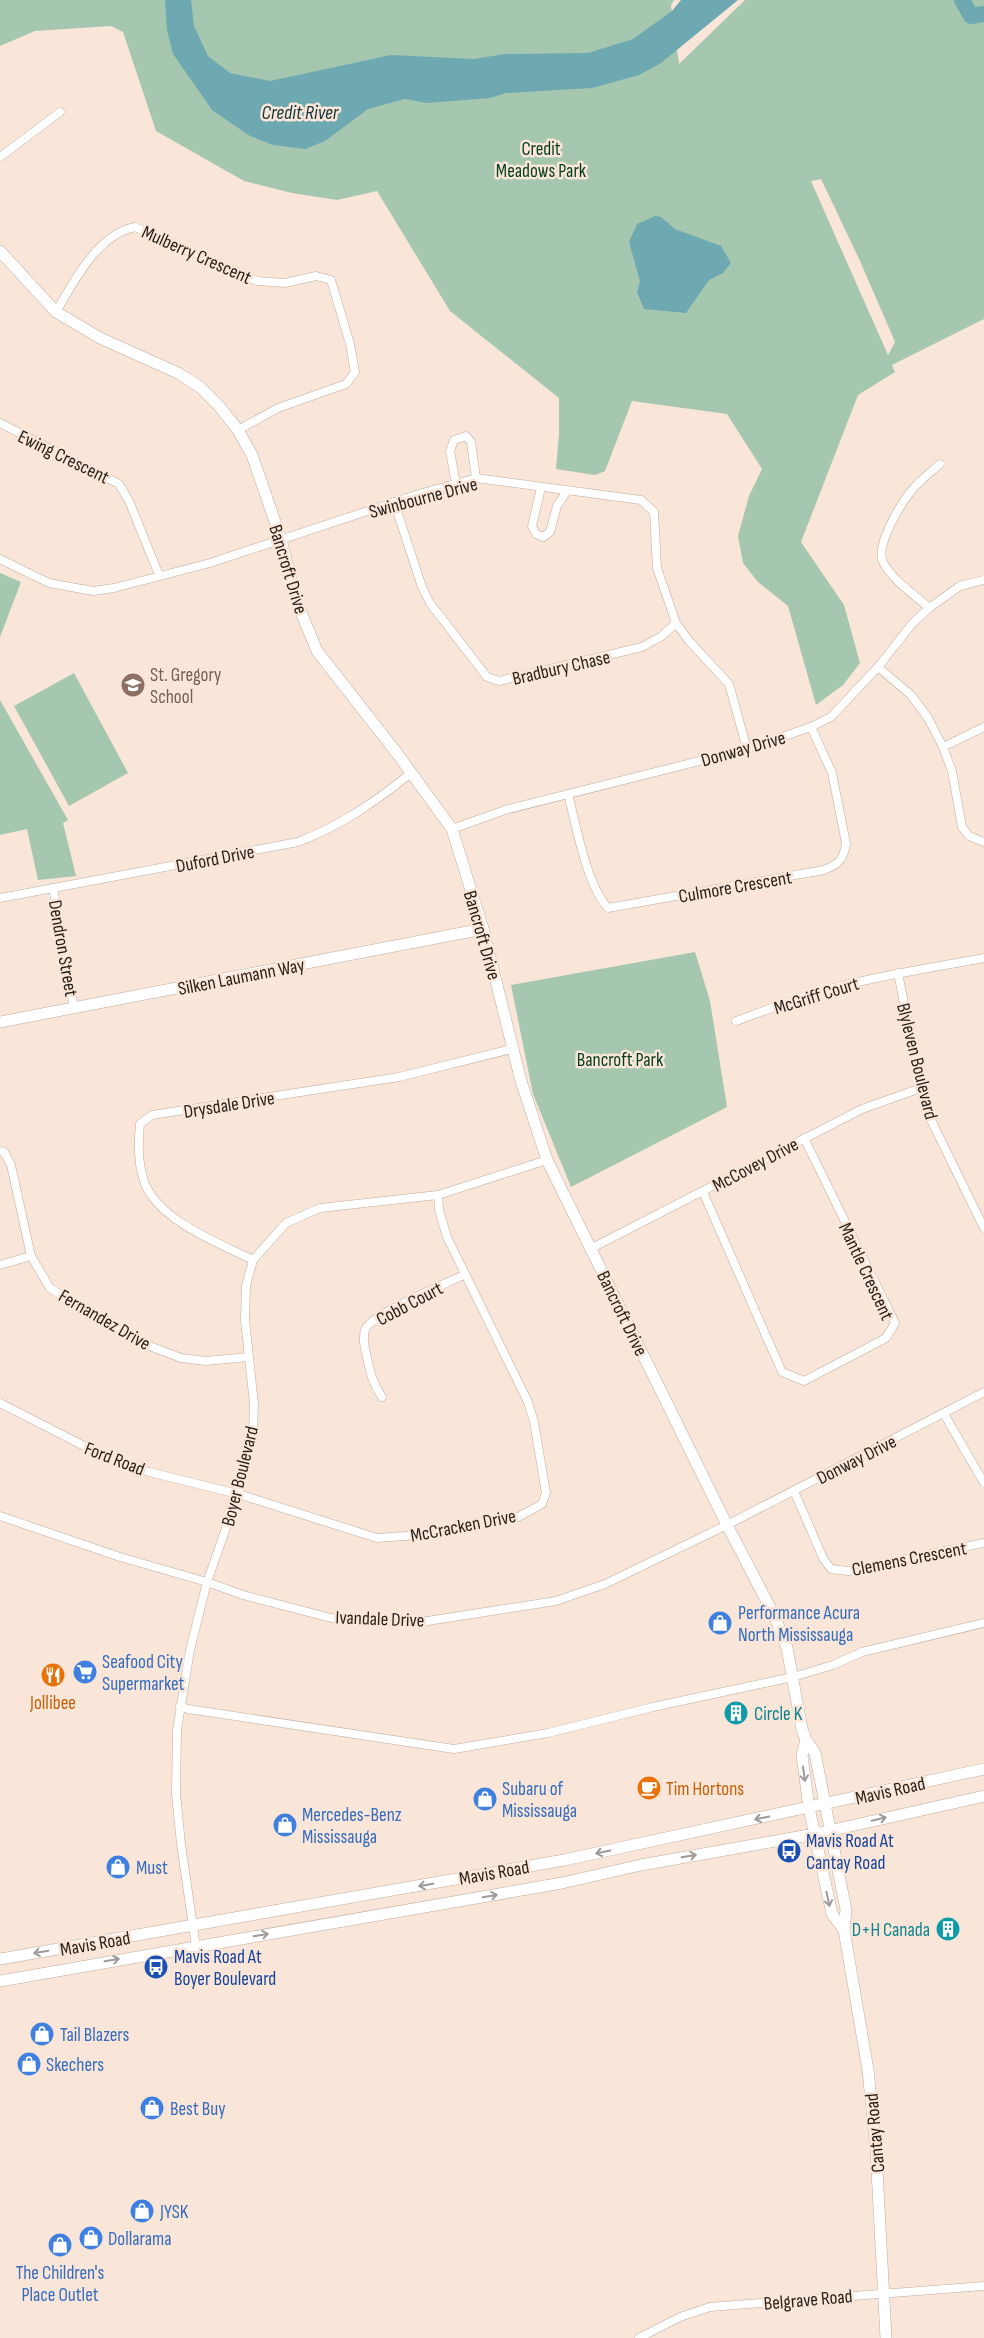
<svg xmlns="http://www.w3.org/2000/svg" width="984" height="2338" viewBox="0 0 984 2338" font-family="'Sofia Sans Condensed',sans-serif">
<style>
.green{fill:#a6c7af;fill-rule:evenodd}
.water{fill:#6ea9b2}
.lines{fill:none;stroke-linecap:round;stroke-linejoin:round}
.river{stroke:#6ea9b2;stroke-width:16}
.street-casing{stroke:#beac9e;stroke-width:9}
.secondary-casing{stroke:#beac9e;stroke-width:12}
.street{stroke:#fff;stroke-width:8}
.secondary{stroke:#fff;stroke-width:11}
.oneway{stroke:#9d9a98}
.labels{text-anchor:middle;stroke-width:5;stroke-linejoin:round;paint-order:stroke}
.park-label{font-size:19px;fill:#043b1e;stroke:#f9e6d8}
.street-label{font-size:19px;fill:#251e19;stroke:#f9e6d8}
.education-label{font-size:19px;fill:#785e54;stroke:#f9e6d8;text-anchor:start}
.shop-label{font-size:19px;fill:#366cbe;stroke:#f9e6d8;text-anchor:start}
.food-label{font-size:19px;fill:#c56008;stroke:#f9e6d8}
.culture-label{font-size:19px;fill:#0d838f;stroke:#f9e6d8;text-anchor:start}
.transit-label{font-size:19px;fill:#164399;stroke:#f9e6d8;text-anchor:start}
.water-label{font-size:20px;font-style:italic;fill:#163539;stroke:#f9e6d8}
</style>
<rect width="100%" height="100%" fill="#f9e6d8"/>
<g class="green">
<path d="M 0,0 L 674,0 L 671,5 L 679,64 L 745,0 L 984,0 L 984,319 L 892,365 L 895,372 L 858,395 L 801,542 L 844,605 L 860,663 L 843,685 L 816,705 L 788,606 L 758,582 L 743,563 L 738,536 L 749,496 L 762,469 L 727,414 L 632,401 L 605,471 L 595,475 L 556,469 L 559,434 L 559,398 L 450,311 L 377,191 L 337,200 L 292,193 L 244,181 L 156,131 L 123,32 L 111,26 L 35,31 L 0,46 ZM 821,179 L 860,261 L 895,342 L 888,355 L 811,181 Z"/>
<path d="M 0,573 L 21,582 L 0,637 Z"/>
<path d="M 74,673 L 128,773 L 69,806 L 14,706 Z"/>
<path d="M 0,700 L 68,820 L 63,823 L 76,876 L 38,880 L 27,829 L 0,835 Z"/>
<path d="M 695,952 L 710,1001 L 727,1107 L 571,1187 L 533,1094 L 511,985 Z"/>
</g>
<g class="water">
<path d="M 165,0 L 191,0 L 194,26 L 208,56 L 230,73 L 270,81 L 391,55 L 474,59 L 505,54 L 588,53 L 633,39 L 672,11 L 681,0 L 738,0 L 661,63 L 639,75 L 592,88 L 506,93 L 490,98 L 427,103 L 405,99 L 368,109 L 325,141 L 305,149 L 273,145 L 250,136 L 212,110 L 173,54 L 167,30 Z"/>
<path d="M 655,216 L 661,217 L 675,229 L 721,246 L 731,263 L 723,273 L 709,280 L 686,313 L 644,309 L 637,292 L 640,281 L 629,242 L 637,224 Z"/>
</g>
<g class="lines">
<path class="river" d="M 962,0 L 971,16 L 984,14"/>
<defs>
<g id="street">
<path d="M 0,157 L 60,112"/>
<path d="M 56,312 C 74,281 98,234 135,227 L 257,281 L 285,283 L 316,276 L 331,280 L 350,344 L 355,372 L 346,384 L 278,408 L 238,430"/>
<path d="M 0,423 L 119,484 L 129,501 L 159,575"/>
<path d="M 456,484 L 450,451 L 454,440 L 466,436 L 471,442 L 476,478"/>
<path d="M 541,488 L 532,526 L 536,534 L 543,537 L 550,532 L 557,506 L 567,491"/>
<path d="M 394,502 L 422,587 L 430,603 L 487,677 L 499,681 L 642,647 L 662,636 L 676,623"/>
<path d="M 0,559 L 49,583 L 93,591 L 114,588 L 210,563 L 419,494 L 476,478 L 641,500 L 654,512 L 657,568 L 676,623 L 689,641 L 729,684 L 747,749"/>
<path d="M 929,608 C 914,594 893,581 883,562 C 875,546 901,503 912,490 C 920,480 931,472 940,464"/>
<path d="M 878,667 L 911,695 L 928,718 L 943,747 L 952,771 L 962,827 L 969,836 L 984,842"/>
<path d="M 943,747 L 984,727"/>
<path d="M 568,794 C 576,825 587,886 608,908 L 824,870 C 839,864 844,859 846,843 L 832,773 L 811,727"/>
<path d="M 452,829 L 505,810 L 747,749 L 811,727 L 831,717 L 878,667 L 912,624 L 929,608 L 960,586 L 984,580"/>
<path d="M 53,888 L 74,1008"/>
<path d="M 0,898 L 298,842 C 342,825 375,802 411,773"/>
<path d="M 898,973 L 921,1088 L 930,1118 L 984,1228"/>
<path d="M 736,1021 C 771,1008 805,995 841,986 C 888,974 936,967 984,958"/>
<path d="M 0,1151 L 4,1152 L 11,1165 L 31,1256 L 50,1288 L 117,1330 L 152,1347 L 181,1358 L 206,1361 L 248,1357"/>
<path d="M 703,1192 L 782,1372 L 804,1381 L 886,1338 L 895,1323 L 804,1138"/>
<path d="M 592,1248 L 862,1109 L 921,1088"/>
<path d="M 253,1260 C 219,1243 157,1220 144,1181 C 138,1163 138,1142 140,1124 L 152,1115 L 399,1077 L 512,1049"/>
<path d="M 0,1265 L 31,1256"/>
<path d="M 382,1397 C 374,1386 371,1375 368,1362 C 366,1352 361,1338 366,1328 C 373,1314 447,1283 464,1275"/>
<path d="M 0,1403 L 90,1449 L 149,1472 L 238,1494 L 377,1538 L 405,1536 L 518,1517 L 542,1504 L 546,1493 L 534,1422 L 528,1402 L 447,1237 L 439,1210 L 438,1195"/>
<path d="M 944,1414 L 984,1483"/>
<path d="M 794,1491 L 823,1558 L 831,1569 L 848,1571 L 984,1543"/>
<path d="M 0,1516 L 120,1557 L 207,1582 L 243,1595 L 331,1618 L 358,1621 L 421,1622 L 556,1601 L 605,1584 L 727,1525 L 984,1392"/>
<path d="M 180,1706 L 188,1709 L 454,1749 L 548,1733 L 653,1707 L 793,1677 L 833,1665 L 862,1652 L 984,1623"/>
<path d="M 196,1947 L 181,1844 L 176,1794 L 177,1730 L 190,1650 L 207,1582 L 238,1494 L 253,1433 L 254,1404 L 245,1320 L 246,1286 L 253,1260 L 286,1223 L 320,1208 L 438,1195 L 547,1160"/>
<path d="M 639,2338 L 680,2317 L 710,2307 L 984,2286"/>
</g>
<g id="secondary">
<path d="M 0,251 L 56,312 L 100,338 L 178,373 L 200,387 L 219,406 L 238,430 L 252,455 L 281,539 L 296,600 L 317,651 L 396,752 L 452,829 L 483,929 L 521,1081 L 547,1160 L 727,1525 L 775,1617 L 787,1648 L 802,1729 L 806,1740 L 815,1753 L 846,1910 L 844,1930 L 868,2070 L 876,2151 L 886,2338"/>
<path d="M 0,1022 L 483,929"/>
<path d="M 806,1740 L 802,1755 L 809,1808 L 832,1914 L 844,1930"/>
<path d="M 0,1959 L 564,1860 L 984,1769"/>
<path d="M 0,1981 L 562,1883 L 641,1865 L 815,1834 L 984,1796"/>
</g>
</defs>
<use href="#street" class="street-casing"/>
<use href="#secondary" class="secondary-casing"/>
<use href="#street" class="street"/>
<use href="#secondary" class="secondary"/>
</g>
<defs><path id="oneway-shaft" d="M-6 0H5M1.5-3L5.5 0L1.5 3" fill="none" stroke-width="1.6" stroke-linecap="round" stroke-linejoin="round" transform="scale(1.25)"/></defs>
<g class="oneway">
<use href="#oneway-shaft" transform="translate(804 1774) rotate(82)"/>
<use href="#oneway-shaft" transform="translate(762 1818) rotate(168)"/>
<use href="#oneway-shaft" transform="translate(879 1819) rotate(-13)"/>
<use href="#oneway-shaft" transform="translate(603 1852) rotate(168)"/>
<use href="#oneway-shaft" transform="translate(689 1856) rotate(-10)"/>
<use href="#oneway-shaft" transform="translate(426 1885) rotate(170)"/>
<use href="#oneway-shaft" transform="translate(490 1896) rotate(-10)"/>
<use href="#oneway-shaft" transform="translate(828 1899) rotate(78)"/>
<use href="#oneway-shaft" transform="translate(261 1935) rotate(-10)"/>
<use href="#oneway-shaft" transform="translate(41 1952) rotate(170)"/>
<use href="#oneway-shaft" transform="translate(112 1960) rotate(-9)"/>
</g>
<defs>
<symbol id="school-disc" viewBox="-11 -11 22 22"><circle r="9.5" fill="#8d6e63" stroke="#f9e6d8"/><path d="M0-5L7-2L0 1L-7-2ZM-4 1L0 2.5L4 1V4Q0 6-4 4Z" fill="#fff"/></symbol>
<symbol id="shop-disc" viewBox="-11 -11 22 22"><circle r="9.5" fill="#3f7fe0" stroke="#f9e6d8"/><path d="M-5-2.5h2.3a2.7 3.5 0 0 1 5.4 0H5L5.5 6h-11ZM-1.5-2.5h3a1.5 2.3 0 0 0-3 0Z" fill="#fff"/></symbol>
<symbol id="supermarket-disc" viewBox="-11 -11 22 22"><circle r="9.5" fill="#3f7fe0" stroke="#f9e6d8"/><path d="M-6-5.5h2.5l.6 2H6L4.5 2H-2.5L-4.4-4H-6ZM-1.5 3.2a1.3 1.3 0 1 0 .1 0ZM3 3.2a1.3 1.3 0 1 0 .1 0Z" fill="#fff"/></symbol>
<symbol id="restaurant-disc" viewBox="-11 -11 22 22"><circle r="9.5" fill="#e8710a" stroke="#f9e6d8"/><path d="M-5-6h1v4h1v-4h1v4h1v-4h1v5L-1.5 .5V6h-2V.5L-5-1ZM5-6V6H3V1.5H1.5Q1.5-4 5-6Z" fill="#fff"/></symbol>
<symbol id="building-disc" viewBox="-11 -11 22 22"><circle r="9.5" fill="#0f9aa8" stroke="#f9e6d8"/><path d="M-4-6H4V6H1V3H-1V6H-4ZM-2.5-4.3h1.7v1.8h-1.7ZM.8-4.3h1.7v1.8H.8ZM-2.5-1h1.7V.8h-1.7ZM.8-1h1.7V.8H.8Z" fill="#fff"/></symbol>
<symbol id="cafe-disc" viewBox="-11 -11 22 22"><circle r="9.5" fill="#e8710a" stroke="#f9e6d8"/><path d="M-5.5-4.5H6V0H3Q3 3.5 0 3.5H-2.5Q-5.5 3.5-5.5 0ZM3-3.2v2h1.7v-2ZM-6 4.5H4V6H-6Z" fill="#fff"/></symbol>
<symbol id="bus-disc" viewBox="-11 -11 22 22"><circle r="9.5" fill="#1a4fb4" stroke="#f9e6d8"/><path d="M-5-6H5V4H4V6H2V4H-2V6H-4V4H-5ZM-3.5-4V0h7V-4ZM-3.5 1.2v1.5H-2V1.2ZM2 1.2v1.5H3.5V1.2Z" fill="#fff"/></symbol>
</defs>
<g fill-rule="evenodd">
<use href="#school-disc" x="119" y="671" width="28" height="28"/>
<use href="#shop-disc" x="706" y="1609" width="28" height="28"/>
<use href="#supermarket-disc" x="71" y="1658" width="28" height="28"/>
<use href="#restaurant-disc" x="39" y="1661" width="28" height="28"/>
<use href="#building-disc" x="722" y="1699" width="28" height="28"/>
<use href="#cafe-disc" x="635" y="1774" width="28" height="28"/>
<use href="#shop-disc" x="471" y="1785" width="28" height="28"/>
<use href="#shop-disc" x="271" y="1811" width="28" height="28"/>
<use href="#bus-disc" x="775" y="1837" width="28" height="28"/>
<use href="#shop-disc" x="104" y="1853" width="28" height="28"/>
<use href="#building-disc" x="934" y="1915" width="28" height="28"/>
<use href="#bus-disc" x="142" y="1953" width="28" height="28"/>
<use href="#shop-disc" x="28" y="2020" width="28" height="28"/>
<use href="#shop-disc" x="15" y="2050" width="28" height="28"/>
<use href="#shop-disc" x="138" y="2094" width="28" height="28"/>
<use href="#shop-disc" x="128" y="2197" width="28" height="28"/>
<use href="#shop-disc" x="77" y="2224" width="28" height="28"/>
<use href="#shop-disc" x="46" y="2231" width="28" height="28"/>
</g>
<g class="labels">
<g class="park-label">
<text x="541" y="155">Credit<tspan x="541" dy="22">Meadows Park</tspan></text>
<text x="620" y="1066">Bancroft Park</text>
</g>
<g class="street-label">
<text transform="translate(197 254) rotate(24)" y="7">Mulberry Crescent</text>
<text transform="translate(64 456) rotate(26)" y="7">Ewing Crescent</text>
<text transform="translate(423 497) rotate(-15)" y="7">Swinbourne Drive</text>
<text transform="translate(289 569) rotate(73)" y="7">Bancroft Drive</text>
<text transform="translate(561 667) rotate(-13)" y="7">Bradbury Chase</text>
<text transform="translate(743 748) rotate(-16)" y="7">Donway Drive</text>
<text transform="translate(215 858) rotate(-11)" y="7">Duford Drive</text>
<text transform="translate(735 886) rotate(-10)" y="7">Culmore Crescent</text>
<text transform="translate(483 935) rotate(74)" y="7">Bancroft Drive</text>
<text transform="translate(64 948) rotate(80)" y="7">Dendron Street</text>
<text transform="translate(241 976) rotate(-11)" y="7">Silken Laumann Way</text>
<text transform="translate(816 995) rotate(-17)" y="7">McGriff Court</text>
<text transform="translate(918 1061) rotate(76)" y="7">Blyleven Boulevard</text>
<text transform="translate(229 1104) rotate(-9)" y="7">Drysdale Drive</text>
<text transform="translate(755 1164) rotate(-28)" y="7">McCovey Drive</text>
<text transform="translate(867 1271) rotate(65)" y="7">Mantle Crescent</text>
<text transform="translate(409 1303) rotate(-28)" y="7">Cobb Court</text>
<text transform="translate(623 1313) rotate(64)" y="7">Bancroft Drive</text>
<text transform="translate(105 1319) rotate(30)" y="7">Fernandez Drive</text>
<text transform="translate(115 1458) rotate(21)" y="7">Ford Road</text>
<text transform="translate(856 1459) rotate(-27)" y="7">Donway Drive</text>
<text transform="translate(239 1476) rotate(-76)" y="7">Boyer Boulevard</text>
<text transform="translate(463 1525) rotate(-11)" y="7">McCracken Drive</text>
<text transform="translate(909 1558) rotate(-11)" y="7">Clemens Crescent</text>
<text transform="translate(380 1618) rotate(2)" y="7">Ivandale Drive</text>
<text transform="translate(890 1790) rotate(-13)" y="7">Mavis Road</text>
<text transform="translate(494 1872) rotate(-10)" y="7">Mavis Road</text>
<text transform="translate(95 1943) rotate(-10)" y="7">Mavis Road</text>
<text transform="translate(874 2133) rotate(-95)" y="7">Cantay Road</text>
<text transform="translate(808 2299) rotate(-5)" y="7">Belgrave Road</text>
</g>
<g class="education-label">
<text x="150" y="681">St. Gregory<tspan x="150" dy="22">School</tspan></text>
</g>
<g class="shop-label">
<text x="738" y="1619">Performance Acura<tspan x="738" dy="22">North Mississauga</tspan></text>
<text x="102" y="1668">Seafood City<tspan x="102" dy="22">Supermarket</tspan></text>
<text x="502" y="1795">Subaru of<tspan x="502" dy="22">Mississauga</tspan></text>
<text x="302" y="1821">Mercedes-Benz<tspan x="302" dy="22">Mississauga</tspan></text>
<text x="136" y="1874">Must</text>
<text x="60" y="2041">Tail Blazers</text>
<text x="46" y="2071">Skechers</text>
<text x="170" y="2115">Best Buy</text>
<text x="160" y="2218">JYSK</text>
<text x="108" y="2245">Dollarama</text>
<text x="60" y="2279" text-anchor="middle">The Children's<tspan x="60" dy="22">Place Outlet</tspan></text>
</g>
<g class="food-label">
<text x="53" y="1709">Jollibee</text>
<text x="666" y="1795" text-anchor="start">Tim Hortons</text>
</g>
<g class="culture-label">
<text x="754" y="1720">Circle K</text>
<text x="930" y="1936" text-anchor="end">D+H Canada</text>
</g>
<g class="transit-label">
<text x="806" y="1847">Mavis Road At<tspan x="806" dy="22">Cantay Road</tspan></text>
<text x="174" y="1963">Mavis Road At<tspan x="174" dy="22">Boyer Boulevard</tspan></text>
</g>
<g class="water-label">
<text x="300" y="119">Credit River</text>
</g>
</g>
</svg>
